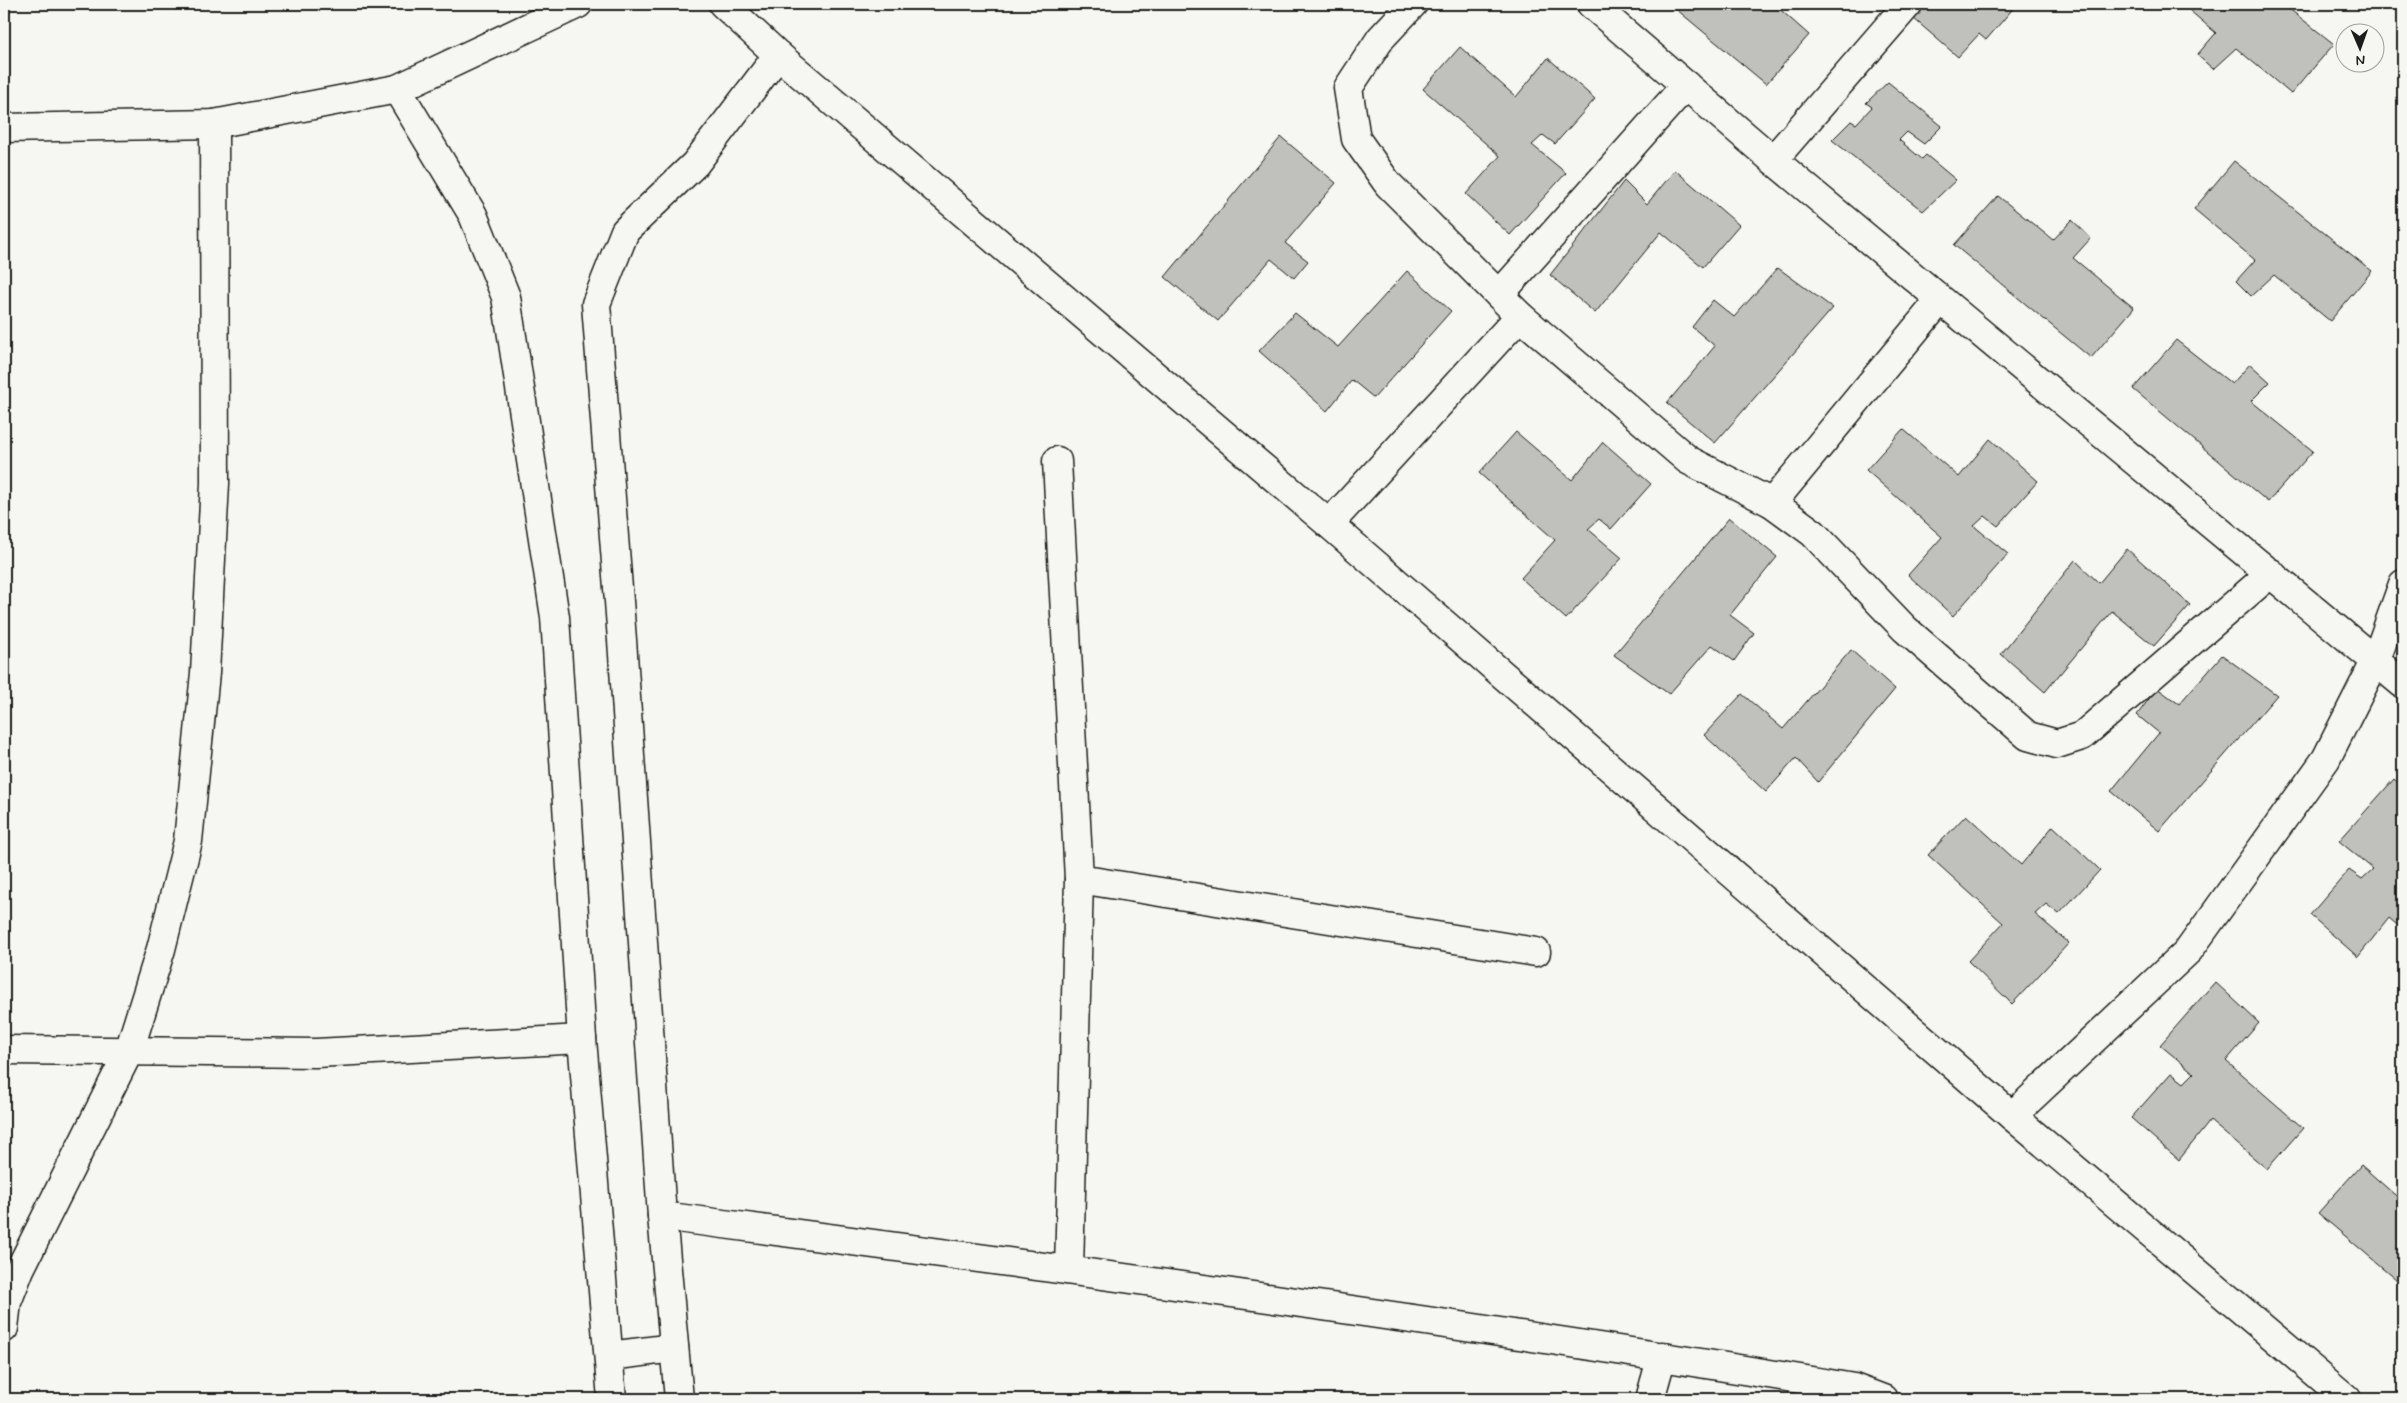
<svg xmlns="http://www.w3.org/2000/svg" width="2407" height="1403" viewBox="0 0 2407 1403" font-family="Mynerve,sans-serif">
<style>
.building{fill:#c0c0bd;stroke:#1c1c1c}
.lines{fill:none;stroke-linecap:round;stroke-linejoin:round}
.street-casing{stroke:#1c1c1c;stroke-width:31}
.street{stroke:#f6f6f2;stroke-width:28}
</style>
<rect width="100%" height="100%" fill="#f6f6f2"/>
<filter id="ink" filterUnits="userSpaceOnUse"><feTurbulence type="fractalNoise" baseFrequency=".02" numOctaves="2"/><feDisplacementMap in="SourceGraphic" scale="10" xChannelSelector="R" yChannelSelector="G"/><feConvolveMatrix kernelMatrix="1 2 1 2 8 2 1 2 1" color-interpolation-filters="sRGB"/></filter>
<g filter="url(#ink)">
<g class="building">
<path d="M 1670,4 L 1774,4 L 1809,35 L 1766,84 Z"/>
<path d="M 1926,4 L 2017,4 L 1986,40 L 1979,34 L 1958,57 L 1913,18 Z"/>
<path d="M 2182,4 L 2283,4 L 2334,44 L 2291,94 L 2236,48 L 2213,69 L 2197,55 L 2216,33 Z"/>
<path d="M 1460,47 L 1516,97 L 1548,58 L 1595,99 L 1555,144 L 1543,135 L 1532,145 L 1566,173 L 1510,235 L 1466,194 L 1500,156 L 1423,89 Z"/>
<path d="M 1888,82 L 1942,126 L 1924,144 L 1907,132 L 1899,140 L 1922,159 L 1926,155 L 1956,180 L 1923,211 L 1832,140 L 1851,121 L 1856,124 L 1872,107 L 1866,103 Z"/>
<path d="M 1281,137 L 1336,183 L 1285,243 L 1308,261 L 1294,278 L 1271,259 L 1218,321 L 1165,277 Z"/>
<path d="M 2234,161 L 2372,271 L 2330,321 L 2274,275 L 2251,296 L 2236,281 L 2255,260 L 2194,209 Z"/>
<path d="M 1675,170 L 1739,225 L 1703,267 L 1661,232 L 1595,313 L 1550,275 L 1624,181 L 1647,204 Z"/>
<path d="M 1998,196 L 2053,240 L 2072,220 L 2091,238 L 2073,258 L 2134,308 L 2091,358 L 1954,245 Z"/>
<path d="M 1778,268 L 1833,308 L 1715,443 L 1667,403 L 1715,346 L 1692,327 L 1713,300 L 1734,317 Z"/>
<path d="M 1407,271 L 1451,311 L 1374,398 L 1352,380 L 1327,411 L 1259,351 L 1295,313 L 1338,347 Z"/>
<path d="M 2176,340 L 2232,384 L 2250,364 L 2270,382 L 2251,401 L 2313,451 L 2268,502 L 2133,389 Z"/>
<path d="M 1903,429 L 1959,477 L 1990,439 L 2038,481 L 1998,526 L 1985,516 L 1974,526 L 2008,554 L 1953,616 L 1908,575 L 1942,537 L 1866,470 Z"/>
<path d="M 1516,432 L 1572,480 L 1603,442 L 1651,484 L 1611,529 L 1599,519 L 1588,529 L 1622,558 L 1566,619 L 1521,578 L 1555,540 L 1479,473 Z"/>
<path d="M 1729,518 L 1777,557 L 1730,615 L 1754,633 L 1734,661 L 1712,645 L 1669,694 L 1614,655 Z"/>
<path d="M 2127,549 L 2190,605 L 2154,646 L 2112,611 L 2045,692 L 2001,654 L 2075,560 L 2099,583 Z"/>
<path d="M 1851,650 L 1895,689 L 1818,782 L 1796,758 L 1766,792 L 1704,735 L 1742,694 L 1783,729 Z"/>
<path d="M 2222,655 L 2277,695 L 2159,831 L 2111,791 L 2159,733 L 2137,715 L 2157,688 L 2179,704 Z"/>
<path d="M 2394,779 L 2403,787 L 2403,930 L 2389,918 L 2358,957 L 2310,915 L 2349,870 L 2362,879 L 2373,869 L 2339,841 Z"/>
<path d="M 1966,815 L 2021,865 L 2053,826 L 2100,870 L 2059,914 L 2046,904 L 2035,914 L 2069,943 L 2012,1004 L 1968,961 L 2003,923 L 1928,855 Z"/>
<path d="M 2215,982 L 2259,1023 L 2226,1061 L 2303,1128 L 2267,1169 L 2210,1121 L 2179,1160 L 2131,1118 L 2171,1073 L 2184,1083 L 2194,1073 L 2160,1045 Z"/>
<path d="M 2361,1165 L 2403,1202 L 2403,1285 L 2318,1213 Z"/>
</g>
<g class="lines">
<defs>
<g id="street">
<path d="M 723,4 L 778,55 L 1329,524 L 2012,1116 L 2347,1399"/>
<path d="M 1413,4 L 1381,38 L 1348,88 L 1356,139 L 1388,184 L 1520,316 L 1688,460 L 1772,503 L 1813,533 L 1905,629 L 2028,736 L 2057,744 L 2082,736 L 2271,573"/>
<path d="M 1591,4 L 1773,160 L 2403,684"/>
<path d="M 397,89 L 473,215 L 506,297 L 555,617 L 582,1039 L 612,1399"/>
<path d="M 4,128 L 214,124 L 397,89 L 578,4"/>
<path d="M 1773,160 L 1908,4"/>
<path d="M 1499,295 L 1686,85"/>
<path d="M 1057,461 L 1079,879 L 1069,1270"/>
<path d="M 1772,503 L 1940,300"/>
<path d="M 1329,524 L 1520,316"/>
<path d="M 1079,879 L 1536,952"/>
<path d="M 4,1050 L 316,1053 L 582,1039"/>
<path d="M 2012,1116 L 2189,950 L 2326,759 L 2376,660 L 2403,584"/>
<path d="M 662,1216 C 1060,1268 1458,1322 1854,1388 L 1883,1399"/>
<path d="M 4,1328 L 7,1302 L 20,1269 L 129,1051 L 161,949 L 188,841 L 205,673 L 215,483 L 214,124"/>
<path d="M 609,1356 L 674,1348"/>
<path d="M 679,1399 L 662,1216 L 622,640 L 596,304 L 625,231 L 695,164 L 778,55"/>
<path d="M 1650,1399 L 1662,1356"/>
</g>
</defs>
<use href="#street" class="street-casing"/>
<use href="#street" class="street"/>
</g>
</g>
<rect width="2407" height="1403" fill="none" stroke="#f6f6f2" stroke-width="20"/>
<rect x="10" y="10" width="2387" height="1383" fill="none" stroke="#1c1c1c" stroke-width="2" filter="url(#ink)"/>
<g transform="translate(2360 48) rotate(178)"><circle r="24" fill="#f6f6f2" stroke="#9f9f9c"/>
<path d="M0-4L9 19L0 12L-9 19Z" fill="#1c1c1c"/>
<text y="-8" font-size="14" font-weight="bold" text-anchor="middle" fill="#1c1c1c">N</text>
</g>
</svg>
